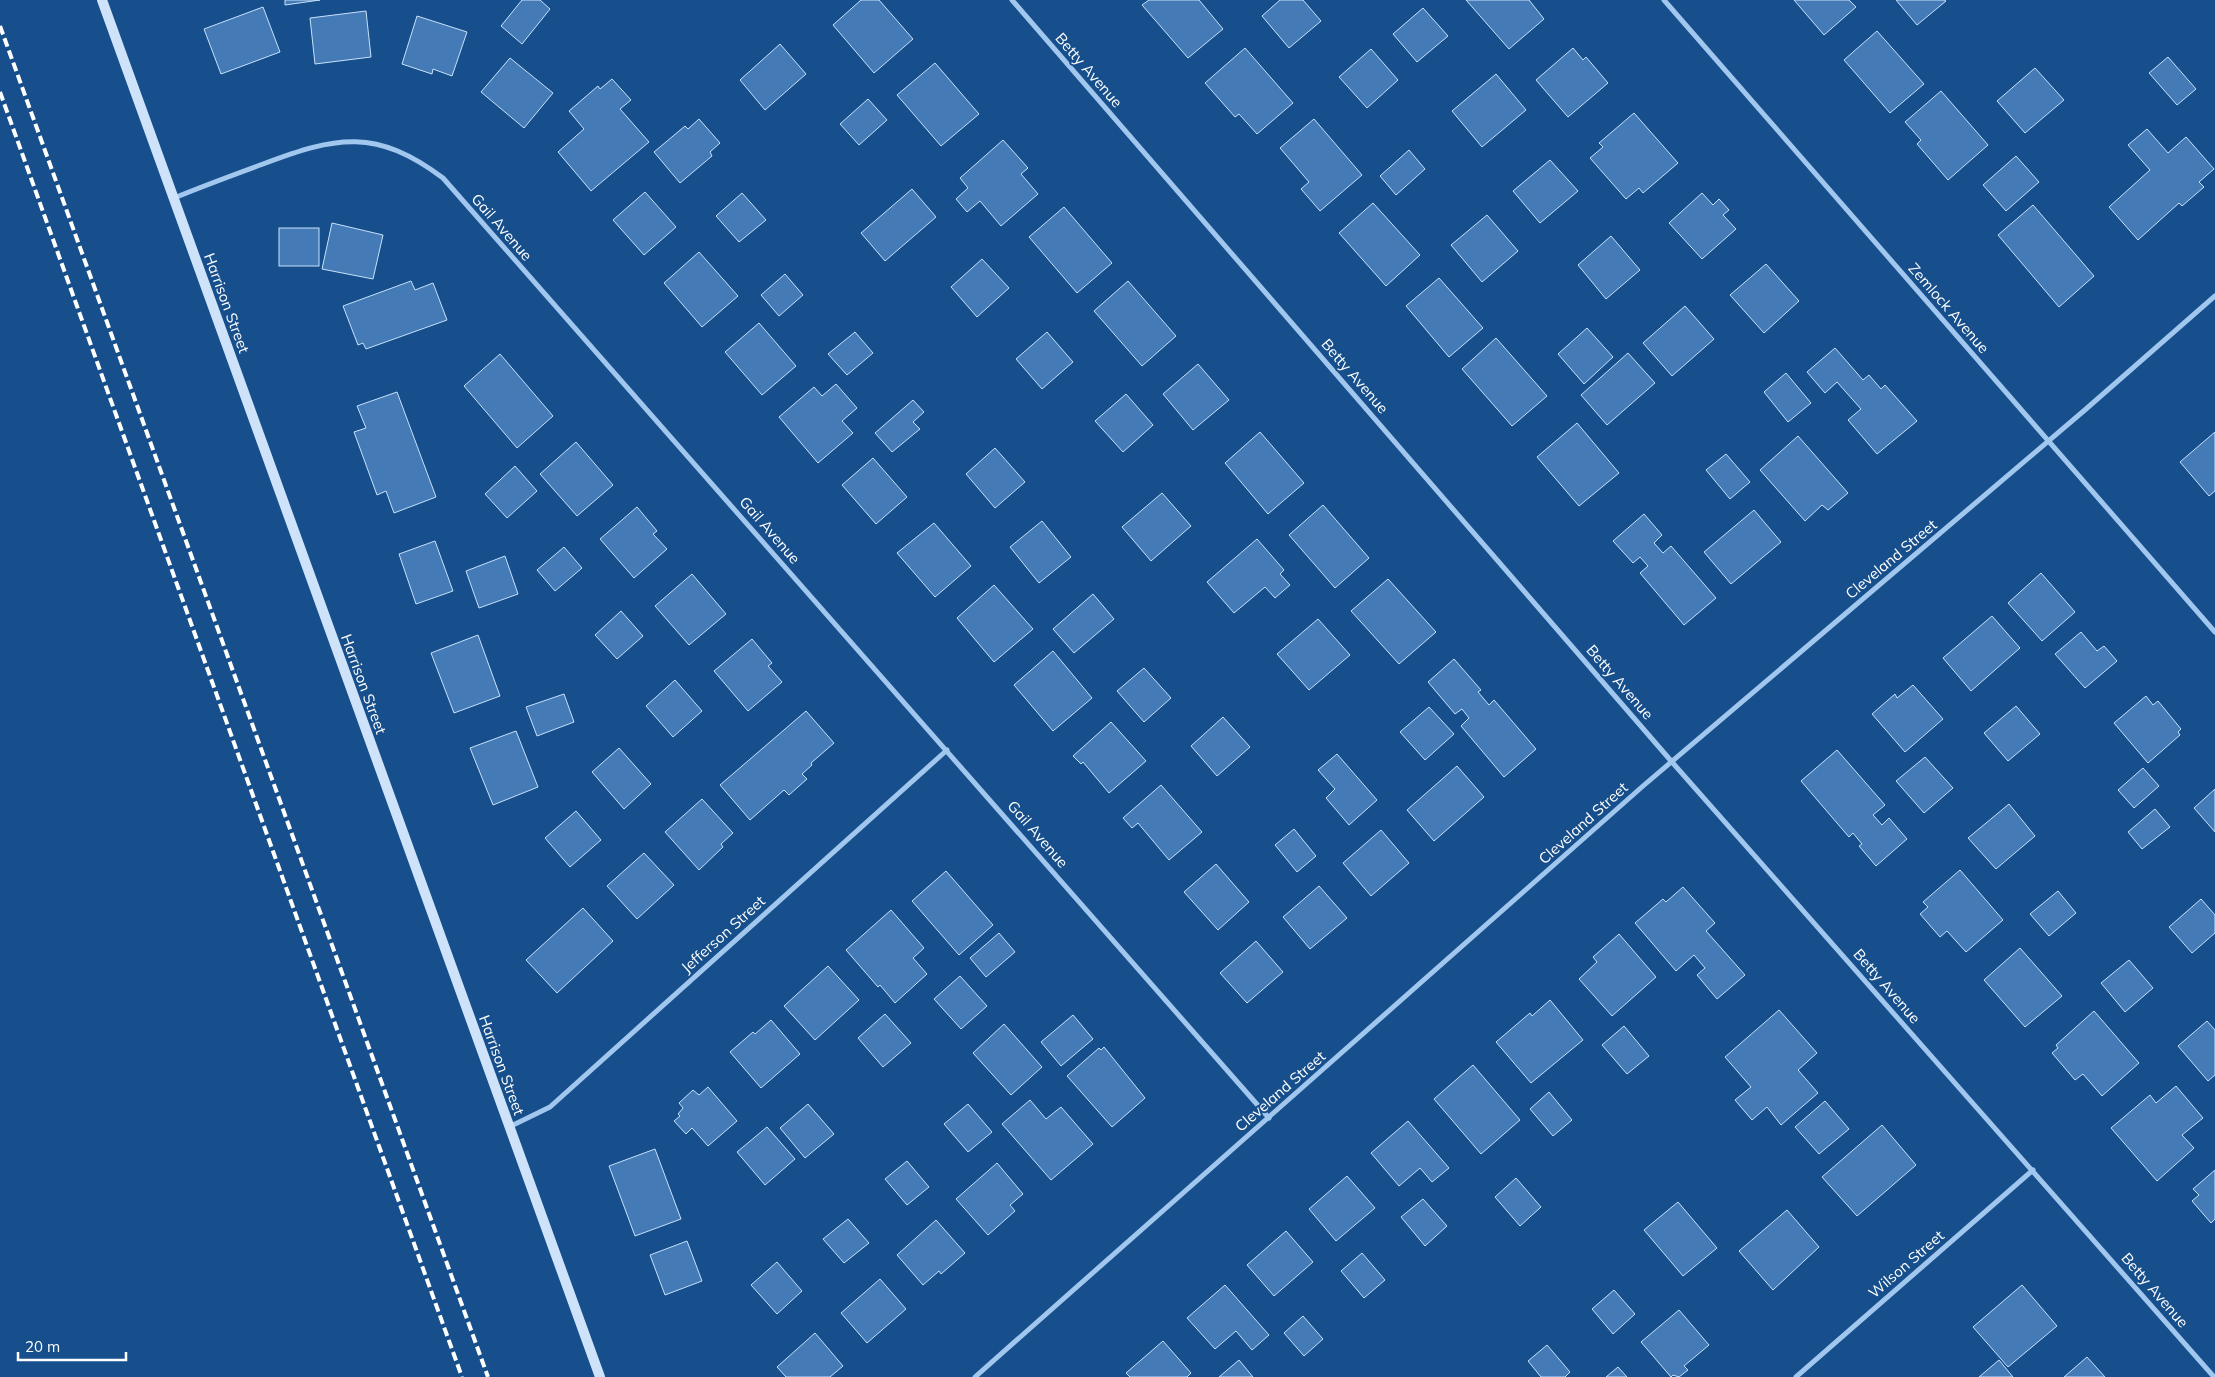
<svg xmlns="http://www.w3.org/2000/svg" width="2215" height="1377" font-family="Mulish,sans-serif">
	<style>
		.building { fill: #447bb7; stroke: #c7e1fb }
		.lines { fill: none; stroke-linecap: round; stroke-linejoin: round }
		.minor { stroke: #a1c7ef; stroke-width: 5 }
		.secondary { stroke: #cee3fa; stroke-width: 10 }
		.rail { stroke: #fff; stroke-width: 4; stroke-dasharray: 9 4; stroke-linecap: butt }
		.labels { text-anchor: middle; dominant-baseline: central; stroke-width: 4; stroke-linejoin: round; paint-order: stroke }
		.street-label { font-size: 15px; fill: #fff; stroke: #174f8c }
	</style>
	<rect width="100%" height="100%" fill="#174f8c"/>
	<g class="building">
		<path d="M285,0H320L285,5Z"/>
		<path d="M522,0H540L550,9L522,44L501,26Z"/>
		<path d="M861,0H879L913,39L874,73L833,25Z"/>
		<path d="M1149,0H1199L1223,29L1188,58L1142,5Z"/>
		<path d="M1280,0H1303L1321,21L1289,48L1262,16Z"/>
		<path d="M1466,0H1529L1544,19L1509,49Z"/>
		<path d="M1794,0H1849L1856,7L1824,35Z"/>
		<path d="M1896,0H1944L1946,1L1917,25Z"/>
		<path d="M263,7L280,52L221,74L204,29Z"/>
		<path d="M1423,8L1448,36L1417,62L1393,34Z"/>
		<path d="M366,11L371,57L315,64L310,18Z"/>
		<path d="M417,16L467,32L452,76L433,69L432,74L402,64Z"/>
		<path d="M1877,31L1924,84L1890,113L1844,60Z"/>
		<path d="M780,44L806,74L765,110L740,80Z"/>
		<path d="M1245,48L1293,103L1257,134L1239,114L1235,117L1205,83Z"/>
		<path d="M1573,48L1583,60L1586,57L1608,83L1568,117L1536,80Z"/>
		<path d="M1371,49L1398,80L1367,108L1339,77Z"/>
		<path d="M2168,57L2196,89L2177,105L2149,73Z"/>
		<path d="M510,58L553,93L524,128L481,92Z"/>
		<path d="M935,63L979,114L941,146L897,95Z"/>
		<path d="M2035,68L2064,100L2025,133L1997,101Z"/>
		<path d="M1496,74L1526,110L1482,147L1452,111Z"/>
		<path d="M612,79L631,100L620,109L649,142L591,191L558,152L584,129L569,111L598,86L600,89Z"/>
		<path d="M1941,91L1988,145L1948,180L1917,144L1921,140L1905,122Z"/>
		<path d="M868,99L887,120L859,145L840,124Z"/>
		<path d="M1634,113L1678,163L1643,193L1639,188L1626,199L1590,158L1603,147L1599,143Z"/>
		<path d="M699,119L720,143L710,152L712,156L680,183L654,152L685,126L688,129Z"/>
		<path d="M1314,119L1362,175L1320,211L1301,189L1309,182L1280,148Z"/>
		<path d="M2147,129L2168,153L2186,137L2214,169L2199,182L2204,187L2182,206L2179,203L2138,240L2109,207L2150,170L2128,145Z"/>
		<path d="M1003,140L1028,168L1021,174L1038,194L1001,226L980,201L967,212L956,199L968,188L960,178Z"/>
		<path d="M1409,150L1425,169L1396,195L1380,176Z"/>
		<path d="M2016,156L2039,182L2006,211L1983,185Z"/>
		<path d="M1550,160L1578,191L1540,223L1513,191Z"/>
		<path d="M912,189L936,217L885,261L861,233Z"/>
		<path d="M645,192L676,227L644,255L613,220Z"/>
		<path d="M742,193L766,220L739,242L716,216Z"/>
		<path d="M1702,193L1713,205L1719,199L1729,210L1723,215L1736,229L1702,259L1669,223Z"/>
		<path d="M1373,203L1420,255L1386,286L1339,233Z"/>
		<path d="M2033,205L2094,276L2059,307L1998,235Z"/>
		<path d="M1064,207L1112,263L1077,293L1029,237Z"/>
		<path d="M1487,215L1518,251L1482,282L1451,245Z"/>
		<path d="M332,223L383,235L373,279L322,269Z"/>
		<rect x="279" y="228" width="40" height="38"/>
		<path d="M1611,236L1640,270L1606,299L1578,265Z"/>
		<path d="M699,252L738,296L702,327L664,283Z"/>
		<path d="M982,259L1009,288L977,317L951,287Z"/>
		<path d="M1766,264L1799,301L1764,333L1730,295Z"/>
		<path d="M785,274L803,295L779,316L761,295Z"/>
		<path d="M1439,278L1483,328L1449,357L1406,306Z"/>
		<path d="M411,281L415,290L433,283L447,320L366,349L363,343L358,345L343,306Z"/>
		<path d="M1128,281L1176,336L1142,366L1094,311Z"/>
		<path d="M1685,306L1714,339L1672,376L1643,343Z"/>
		<path d="M759,323L796,366L762,395L725,352Z"/>
		<path d="M1587,328L1613,357L1584,384L1558,354Z"/>
		<path d="M855,332L873,353L847,375L828,354Z"/>
		<path d="M1047,332L1073,362L1042,389L1016,359Z"/>
		<path d="M1496,338L1547,396L1512,426L1462,369Z"/>
		<path d="M1835,348L1863,380L1869,375L1881,389L1885,385L1917,421L1877,454L1848,420L1861,409L1837,382L1825,393L1807,372Z"/>
		<path d="M1628,353L1655,383L1607,425L1581,395Z"/>
		<path d="M500,354L553,416L517,448L464,386Z"/>
		<path d="M1198,364L1229,400L1193,430L1163,394Z"/>
		<path d="M1786,373L1811,403L1788,422L1764,392Z"/>
		<path d="M836,384L857,408L842,421L853,433L818,463L779,417L814,387L822,396Z"/>
		<path d="M397,392L436,497L394,513L386,491L377,495L354,432L366,428L357,406Z"/>
		<path d="M1126,394L1153,425L1123,452L1095,421Z"/>
		<path d="M913,400L924,412L913,422L920,429L892,452L875,433Z"/>
		<path d="M1577,423L1619,473L1579,506L1537,457Z"/>
		<path d="M1260,432L1304,483L1268,514L1225,463Z"/>
		<path d="M2215,432V491L2209,496L2180,462Z"/>
		<path d="M1798,436L1848,493L1828,510L1822,505L1805,521L1760,470Z"/>
		<path d="M576,442L613,485L577,516L540,474Z"/>
		<path d="M995,448L1025,482L995,508L966,474Z"/>
		<path d="M1726,454L1750,482L1730,499L1706,470Z"/>
		<path d="M873,458L907,497L876,524L842,485Z"/>
		<path d="M515,466L537,491L507,518L485,494Z"/>
		<path d="M1162,493L1191,526L1151,561L1122,527Z"/>
		<path d="M1323,505L1369,558L1335,588L1289,535Z"/>
		<path d="M637,507L657,531L653,534L667,549L634,578L600,539Z"/>
		<path d="M1754,510L1781,542L1731,584L1704,552Z"/>
		<path d="M1644,514L1662,535L1654,543L1663,553L1671,546L1716,598L1684,625L1640,573L1648,566L1640,557L1633,563L1613,541Z"/>
		<path d="M1042,521L1071,557L1039,583L1010,547Z"/>
		<path d="M934,523L971,566L935,597L897,553Z"/>
		<path d="M1257,539L1284,570L1280,574L1290,585L1275,598L1265,587L1234,613L1207,582Z"/>
		<path d="M435,541L453,591L416,604L399,554Z"/>
		<path d="M564,547L582,568L555,591L537,570Z"/>
		<path d="M505,556L518,594L479,608L466,571Z"/>
		<path d="M2041,573L2075,612L2042,641L2008,603Z"/>
		<path d="M692,574L726,614L689,645L655,606Z"/>
		<path d="M1388,579L1436,632L1399,664L1351,611Z"/>
		<path d="M994,585L1033,629L994,662L957,618Z"/>
		<path d="M1093,594L1114,619L1074,653L1053,629Z"/>
		<path d="M621,611L643,636L617,659L595,635Z"/>
		<path d="M1992,616L2020,648L1971,691L1943,658Z"/>
		<path d="M1318,619L1350,655L1309,690L1277,654Z"/>
		<path d="M2081,632L2097,651L2104,646L2117,661L2085,688L2055,654Z"/>
		<path d="M478,635L500,696L454,713L431,653Z"/>
		<path d="M752,639L772,663L768,666L782,682L748,711L714,671Z"/>
		<path d="M1053,651L1092,698L1053,731L1014,685Z"/>
		<path d="M1454,659L1481,690L1478,692L1489,705L1494,700L1536,749L1504,777L1461,726L1469,718L1462,709L1455,714L1428,682Z"/>
		<path d="M1144,668L1171,698L1144,722L1117,691Z"/>
		<path d="M675,680L702,711L673,737L646,706Z"/>
		<path d="M1913,685L1943,719L1905,752L1872,714L1895,694L1897,698Z"/>
		<path d="M564,694L574,722L537,736L526,707Z"/>
		<path d="M2146,696L2153,705L2158,701L2181,729L2178,732L2180,735L2148,763L2114,723Z"/>
		<path d="M2016,706L2040,734L2008,761L1984,733Z"/>
		<path d="M1429,707L1454,734L1425,760L1400,732Z"/>
		<path d="M806,711L834,743L811,763L812,765L802,774L807,779L789,795L784,790L750,820L720,785Z"/>
		<path d="M1223,717L1250,747L1217,776L1191,746Z"/>
		<path d="M1111,722L1146,761L1109,793L1083,762L1081,764L1073,756Z"/>
		<path d="M516,731L538,787L493,805L470,748Z"/>
		<path d="M619,748L651,784L624,809L592,772Z"/>
		<path d="M1837,750L1885,805L1873,815L1882,825L1889,818L1907,839L1876,866L1859,846L1862,844L1853,833L1849,837L1801,781Z"/>
		<path d="M1337,754L1377,800L1349,825L1326,798L1335,789L1318,770Z"/>
		<path d="M1925,757L1953,788L1924,813L1896,781Z"/>
		<path d="M1457,766L1484,797L1434,841L1407,810Z"/>
		<path d="M2143,768L2159,786L2134,808L2118,790Z"/>
		<path d="M1161,785L1202,832L1169,860L1138,823L1132,828L1123,818Z"/>
		<path d="M2215,789V832L2194,808Z"/>
		<path d="M702,799L733,833L721,844L723,847L699,870L665,832Z"/>
		<path d="M2009,804L2035,836L1996,869L1968,838Z"/>
		<path d="M2155,809L2170,827L2142,849L2128,832Z"/>
		<path d="M576,811L601,840L570,867L545,838Z"/>
		<path d="M1294,829L1316,856L1297,872L1275,845Z"/>
		<path d="M1381,830L1409,863L1371,896L1343,863Z"/>
		<path d="M644,853L674,885L637,919L607,886Z"/>
		<path d="M1216,864L1249,902L1218,930L1184,892Z"/>
		<path d="M1960,870L2003,920L1966,952L1947,931L1940,937L1920,914L1928,907L1923,902Z"/>
		<path d="M946,871L993,925L959,955L912,901Z"/>
		<path d="M1319,886L1347,918L1310,949L1283,917Z"/>
		<path d="M1683,887L1715,923L1706,931L1745,975L1717,999L1697,975L1705,968L1694,955L1676,971L1635,923L1663,899L1666,902Z"/>
		<path d="M2058,891L2076,913L2049,936L2030,914Z"/>
		<path d="M2201,899L2215,915V933L2192,953L2169,927Z"/>
		<path d="M583,908L613,941L557,993L526,960Z"/>
		<path d="M891,910L924,948L913,958L927,974L895,1003L880,985L878,987L846,950Z"/>
		<path d="M999,933L1015,952L986,977L970,958Z"/>
		<path d="M1619,934L1656,977L1612,1016L1579,979L1597,962L1593,957Z"/>
		<path d="M1256,941L1283,972L1247,1003L1220,973Z"/>
		<path d="M2020,948L2062,996L2025,1027L1984,980Z"/>
		<path d="M2129,960L2153,988L2125,1012L2101,983Z"/>
		<path d="M828,966L859,1000L815,1040L784,1006Z"/>
		<path d="M960,976L987,1006L961,1029L934,999Z"/>
		<path d="M1550,1000L1583,1040L1531,1083L1496,1042L1530,1013L1532,1016Z"/>
		<path d="M1779,1010L1817,1053L1798,1070L1818,1093L1781,1125L1767,1107L1752,1120L1735,1100L1751,1087L1725,1057Z"/>
		<path d="M2094,1011L2139,1063L2102,1096L2083,1074L2075,1080L2052,1053L2058,1048L2056,1045Z"/>
		<path d="M885,1014L911,1043L883,1067L858,1038Z"/>
		<path d="M1073,1015L1093,1039L1061,1066L1041,1042Z"/>
		<path d="M771,1020L800,1054L761,1088L730,1052L753,1032L755,1034Z"/>
		<path d="M2207,1021L2215,1030V1075L2208,1081L2178,1046Z"/>
		<path d="M1004,1024L1042,1067L1011,1095L973,1053Z"/>
		<path d="M1624,1026L1649,1056L1627,1074L1602,1045Z"/>
		<path d="M1104,1047L1145,1098L1112,1127L1067,1076L1099,1048L1101,1050Z"/>
		<path d="M1473,1065L1520,1120L1481,1154L1434,1099Z"/>
		<path d="M2176,1086L2203,1118L2182,1135L2194,1148L2157,1181L2111,1128L2150,1095L2156,1103Z"/>
		<path d="M708,1087L737,1121L708,1146L692,1128L686,1134L674,1121L680,1116L678,1114L683,1108L679,1103L693,1090L699,1095Z"/>
		<path d="M1549,1092L1572,1120L1553,1136L1530,1109Z"/>
		<path d="M1030,1100L1046,1119L1061,1107L1093,1144L1051,1180L1002,1124Z"/>
		<path d="M1825,1101L1849,1129L1819,1154L1795,1127Z"/>
		<path d="M808,1104L834,1134L805,1158L780,1128Z"/>
		<path d="M968,1104L992,1132L968,1152L944,1124Z"/>
		<path d="M1408,1121L1449,1168L1432,1182L1420,1168L1399,1186L1371,1153Z"/>
		<path d="M1882,1125L1916,1165L1857,1216L1822,1177Z"/>
		<path d="M767,1127L795,1159L765,1185L737,1152Z"/>
		<path d="M655,1149L681,1219L635,1236L609,1166Z"/>
		<path d="M907,1161L929,1187L907,1205L885,1179Z"/>
		<path d="M997,1163L1023,1194L1010,1205L1015,1211L988,1235L956,1199Z"/>
		<path d="M2215,1170V1219L2211,1223L2192,1201L2199,1195L2193,1189Z"/>
		<path d="M1347,1176L1375,1208L1336,1241L1309,1209Z"/>
		<path d="M1516,1178L1541,1207L1520,1226L1495,1197Z"/>
		<path d="M1423,1199L1447,1226L1425,1246L1401,1217Z"/>
		<path d="M1678,1202L1717,1248L1683,1276L1644,1230Z"/>
		<path d="M1787,1210L1819,1247L1773,1290L1739,1251Z"/>
		<path d="M848,1219L869,1243L844,1263L823,1239Z"/>
		<path d="M936,1220L965,1253L941,1274L939,1271L923,1285L897,1255Z"/>
		<path d="M1286,1231L1313,1262L1274,1296L1247,1265Z"/>
		<path d="M687,1241L702,1281L665,1295L650,1255Z"/>
		<path d="M1362,1253L1385,1280L1364,1298L1341,1271Z"/>
		<path d="M777,1262L802,1291L777,1314L751,1285Z"/>
		<path d="M880,1279L906,1309L867,1343L841,1313Z"/>
		<path d="M1225,1285L1269,1335L1252,1350L1236,1331L1215,1349L1187,1318Z"/>
		<path d="M2022,1285L2057,1326L2008,1367L1973,1327Z"/>
		<path d="M1614,1290L1635,1314L1613,1334L1592,1309Z"/>
		<path d="M1679,1310L1709,1345L1684,1366L1688,1370L1679,1377L1673,1375L1671,1377L1641,1342Z"/>
		<path d="M1303,1316L1323,1339L1304,1356L1284,1333Z"/>
		<path d="M815,1333L843,1366L830,1377H786L777,1367Z"/>
		<path d="M1163,1341L1191,1373L1187,1377H1130L1126,1373Z"/>
		<path d="M1547,1345L1570,1372L1565,1377H1541L1528,1361Z"/>
		<path d="M2087,1357L2105,1377H2064Z"/>
		<path d="M1239,1360L1253,1377H1219Z"/>
		<path d="M1999,1360L2013,1377H1979Z"/>
		<path d="M1618,1367L1627,1377H1606Z"/>
	</g>
	<g class="lines">
		<g class="minor">
			<path d="M1012,0L1672,762L2214,1377"/>
			<path d="M1664,0L2215,632"/>
			<path d="M174,198C203,186 233,175 263,164C337,136 376,128 443,178L1269,1118"/>
			<path d="M509,1127L550,1107L947,750"/>
			<path d="M975,1377L1643,786L2086,409L2215,296"/>
			<path d="M1796,1377L2033,1170"/>
		</g>
		<path class="secondary" d="M102,0L600,1377"/>
		<g class="rail">
			<path d="M0,26L488,1377"/>
			<path d="M0,92L462,1377"/>
		</g>
	</g>
	<g class="labels">
		<g class="street-label">
			<text transform="translate(1089 70) rotate(49)">Betty Avenue</text>
			<text transform="translate(502 227) rotate(49)">Gail Avenue</text>
			<text transform="translate(227 303) rotate(70)">Harrison Street</text>
			<text transform="translate(1949 308) rotate(49)">Zemlock Avenue</text>
			<text transform="translate(1355 376) rotate(49)">Betty Avenue</text>
			<text transform="translate(770 530) rotate(49)">Gail Avenue</text>
			<text transform="translate(1891 559) rotate(-40)">Cleveland Street</text>
			<text transform="translate(1620 682) rotate(49)">Betty Avenue</text>
			<text transform="translate(364 684) rotate(70)">Harrison Street</text>
			<text transform="translate(1583 823) rotate(-42)">Cleveland Street</text>
			<text transform="translate(1038 834) rotate(49)">Gail Avenue</text>
			<text transform="translate(723 934) rotate(-42)">Jefferson Street</text>
			<text transform="translate(1887 986) rotate(49)">Betty Avenue</text>
			<text transform="translate(502 1065) rotate(70)">Harrison Street</text>
			<text transform="translate(1280 1091) rotate(-41)">Cleveland Street</text>
			<text transform="translate(1906 1264) rotate(-41)">Wilson Street</text>
			<text transform="translate(2155 1290) rotate(49)">Betty Avenue</text>
		</g>
	</g>
	<path d="M18 1352v8h108v-8" fill="none" stroke="#ffffff" stroke-width="2.5"/>
	<text x="25" y="1352" font-size="15" fill="#ffffff" stroke="#174f8c" stroke-width="4" paint-order="stroke">20 m</text>
</svg>
